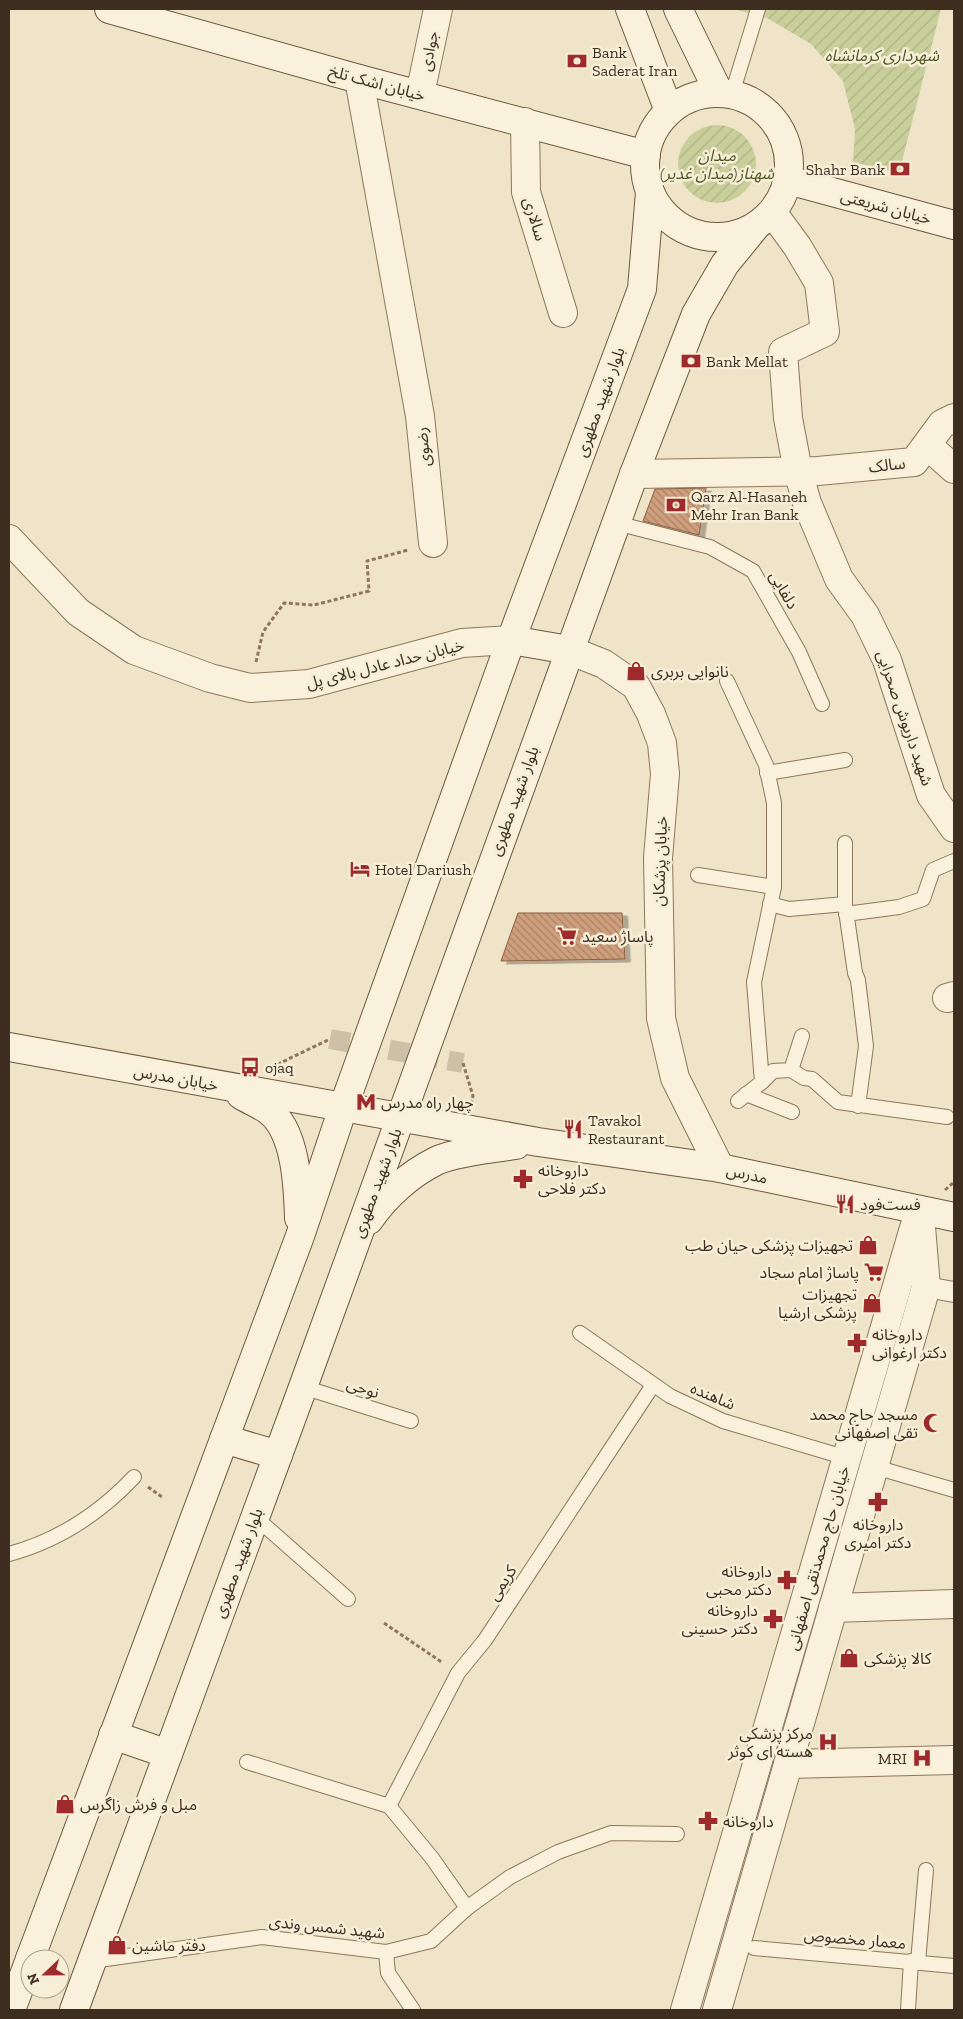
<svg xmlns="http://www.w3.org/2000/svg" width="963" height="2019" font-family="'Zilla Slab','Noto Sans Arabic',serif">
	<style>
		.garden { fill: url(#garden-furrows) }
		.building { fill: url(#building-back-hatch); stroke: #8d5f41; filter: url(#shadow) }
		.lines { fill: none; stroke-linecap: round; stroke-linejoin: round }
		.pedestrian-tunnel { stroke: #ccc0a6; stroke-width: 20; stroke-dasharray: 20 10; stroke-linecap: butt }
		.service-casing { stroke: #8d765c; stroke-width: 16 }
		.pedestrian-casing { stroke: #8d765c; stroke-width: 22 }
		.minor-casing { stroke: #8d765c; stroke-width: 30 }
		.tertiary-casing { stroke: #8d765c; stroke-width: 30 }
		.secondary-casing { stroke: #6f573f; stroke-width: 30 }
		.path { stroke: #8d765c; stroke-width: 3; stroke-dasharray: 4 2.5; stroke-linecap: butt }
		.service { stroke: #faf1dc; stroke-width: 14 }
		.pedestrian { stroke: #faf1dc; stroke-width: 20 }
		.minor { stroke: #faf1dc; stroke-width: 28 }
		.tertiary { stroke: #faf1dc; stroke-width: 28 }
		.secondary { stroke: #faf1dc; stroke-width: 28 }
		.labels { text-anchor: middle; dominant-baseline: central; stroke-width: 5; stroke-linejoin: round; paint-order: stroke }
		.street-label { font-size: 16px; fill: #3d2e20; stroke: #f7eed8 }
		.poi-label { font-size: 16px; fill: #3d2e20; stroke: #f7eed8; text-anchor: start }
		.park-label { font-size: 16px; font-style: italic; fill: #4d5a26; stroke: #f7eed8 }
	</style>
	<defs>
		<pattern id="garden-furrows" width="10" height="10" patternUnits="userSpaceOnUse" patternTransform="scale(1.25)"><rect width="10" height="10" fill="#c9cf9b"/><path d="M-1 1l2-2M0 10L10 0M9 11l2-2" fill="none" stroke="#aeb285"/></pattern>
		<pattern id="building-back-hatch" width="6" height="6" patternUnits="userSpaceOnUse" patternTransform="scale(1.25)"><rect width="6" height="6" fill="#cf9f7d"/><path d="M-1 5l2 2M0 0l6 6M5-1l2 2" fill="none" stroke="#a98266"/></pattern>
		<filter id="shadow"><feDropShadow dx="5.5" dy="3" stdDeviation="0" flood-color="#0004"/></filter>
	</defs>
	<rect width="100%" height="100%" fill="#f0e4c8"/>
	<g class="garden">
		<path d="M734,9H941L899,173L853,162L855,129L843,81L811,44L767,18Z"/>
		<circle cx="717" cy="164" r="39"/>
	</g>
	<g class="building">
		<path d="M706,488L699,535L643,521L655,489Z"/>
		<path d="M518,913H622L625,959L501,961Z"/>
	</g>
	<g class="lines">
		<path class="pedestrian-tunnel" d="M330,1039L463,1063"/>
		<defs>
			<g id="service">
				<path d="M732,94L758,9"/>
				<path d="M616,523L710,547L753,571L799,652L822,704"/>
				<path d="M727,681L766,765L774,803V887L754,982L762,1082L738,1101"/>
				<path d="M767,773L845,760"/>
				<path d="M845,843V904L855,973L858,980L866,1046L858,1106"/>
				<path d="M698,875L774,887"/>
				<path d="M770,904L789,909L845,904"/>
				<path d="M846,914L899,907L923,899L933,870L954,861"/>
				<path d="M791,1070L804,1078L812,1079L838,1102L947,1117"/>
				<path d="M762,1082L773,1071L791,1070L802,1036"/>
				<path d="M746,1094L792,1112"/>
				<path d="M580,1333L670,1396L723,1421L847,1458"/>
				<path d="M303,1387L411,1421"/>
				<path d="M875,1467L954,1490"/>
				<path d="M255,1517L348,1599"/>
				<path d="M9,1554C57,1541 100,1513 134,1477"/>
				<path d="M247,1762L389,1806L432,1858L467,1908"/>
				<path d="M389,1806L458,1673L485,1640L653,1385"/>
				<path d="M754,1948L954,1966"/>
				<path d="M386,1952L388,1973L413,2010"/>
				<path d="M92,1961L262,1937L386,1952L431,1941L467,1908L510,1877L558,1852L611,1833L677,1834"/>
				<path d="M918,1962L926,1870"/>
				<path d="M908,2010L911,1961"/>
			</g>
			<path id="pedestrian" d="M926,1287L954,1292"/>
			<g id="minor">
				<path d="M359,79L420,416L433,543"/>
				<path d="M420,94L438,9"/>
				<path d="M525,122L526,192L563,313"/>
				<path d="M772,212L797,246L819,283L825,332L783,352L788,418L798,471L807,503L839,579L865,615L887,660L931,795L954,828"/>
				<path d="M927,445L954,469"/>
				<path d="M634,474L818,471L914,462L942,424L954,418"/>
				<path d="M947,998L954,996"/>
				<path d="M833,1608L954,1604"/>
				<path d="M788,1764L954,1760"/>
			</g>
			<g id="tertiary">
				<path d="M9,539L78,612L134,650L210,678L250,688L309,684L462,643L511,640"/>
				<path d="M569,650L604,664L636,686L651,714L662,743L665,774L658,858L661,1018L675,1078L720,1168"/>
				<path d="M685,2010L919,1211"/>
				<path d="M717,2010L926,1287L921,1227"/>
			</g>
			<g id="secondary">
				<path d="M109,9L359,79L646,155"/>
				<path d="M630,9L669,111"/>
				<path d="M678,9L719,93"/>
				<circle cx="717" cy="165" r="72"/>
				<path d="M788,180L954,225"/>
				<path d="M511,640L569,650"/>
				<path d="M9,1047L538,1142L720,1168L954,1217"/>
				<path d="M241,1095C249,1100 259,1104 268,1110C296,1130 298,1186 299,1218"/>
				<path d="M369,1220C385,1196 410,1174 436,1161C455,1152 494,1148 516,1145"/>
				<path d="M224,1439L278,1455"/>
				<path d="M113,1735L168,1754"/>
				<path d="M30,1959L300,1236L343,1108L511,640L642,289L650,192"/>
				<path d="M11,2010L30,1959"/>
				<path d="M74,2010L303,1387L634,474L696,314L725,264L756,226"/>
			</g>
		</defs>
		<use href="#service" class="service-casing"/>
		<use href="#pedestrian" class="pedestrian-casing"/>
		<use href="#minor" class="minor-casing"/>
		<use href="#tertiary" class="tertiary-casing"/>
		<use href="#secondary" class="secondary-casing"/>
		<g class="path">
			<path d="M256,662L263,632L284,603L314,605L369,591L367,561L408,550"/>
			<path d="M463,1063L473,1096L471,1106"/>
			<path d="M276,1070V1065L330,1039"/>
			<path d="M945,1190L954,1182"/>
			<path d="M148,1487L162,1497"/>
			<path d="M384,1623L443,1663"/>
		</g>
		<use href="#service" class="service"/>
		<use href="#pedestrian" class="pedestrian"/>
		<use href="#minor" class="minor"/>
		<use href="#tertiary" class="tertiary"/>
		<use href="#secondary" class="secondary"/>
	</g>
	<defs>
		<symbol id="bank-bare" viewBox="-9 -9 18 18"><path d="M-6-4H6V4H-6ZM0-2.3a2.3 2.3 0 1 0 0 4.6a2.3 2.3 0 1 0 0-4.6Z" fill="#9e2a2b" stroke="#f7eed8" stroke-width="2.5" paint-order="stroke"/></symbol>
		<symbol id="shop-bare" viewBox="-9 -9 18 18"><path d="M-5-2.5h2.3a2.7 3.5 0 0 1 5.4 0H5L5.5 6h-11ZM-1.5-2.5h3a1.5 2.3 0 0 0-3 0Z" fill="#9e2a2b" stroke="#f7eed8" stroke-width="2.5" paint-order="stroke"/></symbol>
		<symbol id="hotel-bare" viewBox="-9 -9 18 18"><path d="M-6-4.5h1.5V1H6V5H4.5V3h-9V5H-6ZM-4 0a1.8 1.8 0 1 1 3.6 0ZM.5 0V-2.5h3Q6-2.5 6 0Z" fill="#9e2a2b" stroke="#f7eed8" stroke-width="2.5" paint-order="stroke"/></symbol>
		<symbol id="supermarket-bare" viewBox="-9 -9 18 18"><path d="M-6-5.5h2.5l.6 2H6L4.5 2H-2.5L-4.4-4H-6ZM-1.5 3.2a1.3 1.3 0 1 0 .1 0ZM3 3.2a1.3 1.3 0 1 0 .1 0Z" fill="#9e2a2b" stroke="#f7eed8" stroke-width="2.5" paint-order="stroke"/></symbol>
		<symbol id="bus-bare" viewBox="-9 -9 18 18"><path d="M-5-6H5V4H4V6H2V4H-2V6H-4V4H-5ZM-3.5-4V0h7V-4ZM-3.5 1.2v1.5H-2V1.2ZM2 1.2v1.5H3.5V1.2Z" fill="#9e2a2b" stroke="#f7eed8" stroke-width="2.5" paint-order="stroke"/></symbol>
		<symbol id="metro-bare" viewBox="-9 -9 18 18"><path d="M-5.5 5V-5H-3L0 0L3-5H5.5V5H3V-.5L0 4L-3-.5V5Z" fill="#9e2a2b" stroke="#f7eed8" stroke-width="2.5" paint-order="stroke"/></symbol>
		<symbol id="restaurant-bare" viewBox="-9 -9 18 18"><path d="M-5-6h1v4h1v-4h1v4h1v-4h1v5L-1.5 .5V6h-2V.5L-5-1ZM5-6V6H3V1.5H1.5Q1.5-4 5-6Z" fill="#9e2a2b" stroke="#f7eed8" stroke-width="2.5" paint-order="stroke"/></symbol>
		<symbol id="pharmacy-bare" viewBox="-9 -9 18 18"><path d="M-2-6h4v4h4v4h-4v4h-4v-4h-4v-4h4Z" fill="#9e2a2b" stroke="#f7eed8" stroke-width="2.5" paint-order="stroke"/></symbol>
		<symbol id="mosque-bare" viewBox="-9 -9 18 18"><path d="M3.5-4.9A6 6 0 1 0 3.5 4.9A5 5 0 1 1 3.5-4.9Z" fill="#9e2a2b" stroke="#f7eed8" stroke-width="2.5" paint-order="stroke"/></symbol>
		<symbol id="hospital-bare" viewBox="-9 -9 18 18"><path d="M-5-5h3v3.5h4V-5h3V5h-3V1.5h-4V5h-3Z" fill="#9e2a2b" stroke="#f7eed8" stroke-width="2.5" paint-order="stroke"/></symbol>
	</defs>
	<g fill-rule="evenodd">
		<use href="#bank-bare" x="563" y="47" width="28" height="28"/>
		<use href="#bank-bare" x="886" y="155" width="28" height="28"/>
		<use href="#bank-bare" x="677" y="347" width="28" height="28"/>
		<use href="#bank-bare" x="662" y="491" width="28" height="28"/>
		<use href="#shop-bare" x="622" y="657" width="28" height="28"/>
		<use href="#hotel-bare" x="346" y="855" width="28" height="28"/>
		<use href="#supermarket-bare" x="553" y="922" width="28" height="28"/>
		<use href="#bus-bare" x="236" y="1053" width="28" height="28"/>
		<use href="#metro-bare" x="352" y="1088" width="28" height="28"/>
		<use href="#restaurant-bare" x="559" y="1115" width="28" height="28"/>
		<use href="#pharmacy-bare" x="509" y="1165" width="28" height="28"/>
		<use href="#restaurant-bare" x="831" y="1190" width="28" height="28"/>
		<use href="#shop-bare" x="854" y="1231" width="28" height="28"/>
		<use href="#supermarket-bare" x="860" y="1258" width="28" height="28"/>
		<use href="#shop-bare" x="858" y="1289" width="28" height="28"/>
		<use href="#pharmacy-bare" x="843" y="1329" width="28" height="28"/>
		<use href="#mosque-bare" x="919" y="1409" width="28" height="28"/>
		<use href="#pharmacy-bare" x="864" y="1488" width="28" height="28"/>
		<use href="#pharmacy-bare" x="773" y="1566" width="28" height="28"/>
		<use href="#pharmacy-bare" x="759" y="1605" width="28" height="28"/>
		<use href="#shop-bare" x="835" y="1644" width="28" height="28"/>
		<use href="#hospital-bare" x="814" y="1728" width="28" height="28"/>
		<use href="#hospital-bare" x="908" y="1744" width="28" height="28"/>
		<use href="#shop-bare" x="51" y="1790" width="28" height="28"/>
		<use href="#pharmacy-bare" x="694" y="1807" width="28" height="28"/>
		<use href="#shop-bare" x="103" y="1931" width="28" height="28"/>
	</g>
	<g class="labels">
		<g class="street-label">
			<text transform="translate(429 51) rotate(-79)">جوادی</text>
			<text transform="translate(377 83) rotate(15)">خیابان اشک تلخ</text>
			<text transform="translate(886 207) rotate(15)">خیابان شریعتی</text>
			<text transform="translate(535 219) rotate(73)">سالاری</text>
			<text transform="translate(600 402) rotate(-70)">بلوار شهید مطهری</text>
			<text transform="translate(423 447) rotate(-96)">رضوی</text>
			<text transform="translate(887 465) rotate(-6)">سالک</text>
			<text transform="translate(784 590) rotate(60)">دلفایی</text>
			<text transform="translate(385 664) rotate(-14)">خیابان حداد عادل بالای پل</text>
			<text transform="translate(905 718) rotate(71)">شهید داریوش صحرایی</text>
			<text transform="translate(514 801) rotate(-70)">بلوار شهید مطهری</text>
			<text transform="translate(660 861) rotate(-88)">خیابان پزشکان</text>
			<text transform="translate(176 1078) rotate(10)">خیابان مدرس</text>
			<text transform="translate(747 1174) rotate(12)">مدرس</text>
			<text transform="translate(377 1183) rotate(-70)">بلوار شهید مطهری</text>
			<text transform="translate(363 1388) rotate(18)">نوحی</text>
			<text transform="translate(713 1396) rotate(23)">شاهنده</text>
			<text transform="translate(818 1558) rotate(-74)">خیابان حاج محمدتقی اصفهانی</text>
			<text transform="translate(238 1563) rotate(-70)">بلوار شهید مطهری</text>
			<text transform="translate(502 1583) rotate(-57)">کریمی</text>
			<text transform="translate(327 1927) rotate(6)">شهید شمس وندی</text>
			<text transform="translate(855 1939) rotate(5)">معمار مخصوص</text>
		</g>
		<g class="poi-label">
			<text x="592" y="52">Bank<tspan x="592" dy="18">Saderat Iran</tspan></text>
			<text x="885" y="169" text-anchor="end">Shahr Bank</text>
			<text x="706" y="361">Bank Mellat</text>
			<text x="691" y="496">Qarz Al-Hasaneh<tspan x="691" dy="18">Mehr Iran Bank</tspan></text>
			<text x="651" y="671">نانوایی بربری</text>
			<text x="375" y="869">Hotel Dariush</text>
			<text x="582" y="936">پاساژ سعید</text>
			<text x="265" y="1067">ojaq</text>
			<text x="381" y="1102">چهار راه مدرس</text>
			<text x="588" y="1120">Tavakol<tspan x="588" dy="18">Restaurant</tspan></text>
			<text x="538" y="1170">داروخانه<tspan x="538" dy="18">دکتر فلاحی</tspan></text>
			<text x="860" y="1204">فست‌فود</text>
			<text x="853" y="1245" text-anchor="end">تجهیزات پزشکی حیان طب</text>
			<text x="859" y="1272" text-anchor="end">پاساژ امام سجاد</text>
			<text x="857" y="1294" text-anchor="end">تجهیزات<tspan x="857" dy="18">پزشکی ارشیا</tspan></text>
			<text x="872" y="1334">داروخانه<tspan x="872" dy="18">دکتر ارغوانی</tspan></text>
			<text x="918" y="1414" text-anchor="end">مسجد حاج محمد<tspan x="918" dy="18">تقی اصفهانی</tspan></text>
			<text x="878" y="1524" text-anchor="middle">داروخانه<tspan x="878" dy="18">دکتر امیری</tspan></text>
			<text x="772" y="1571" text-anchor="end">داروخانه<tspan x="772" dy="18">دکتر محبی</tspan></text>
			<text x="758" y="1610" text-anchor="end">داروخانه<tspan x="758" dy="18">دکتر حسینی</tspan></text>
			<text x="864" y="1658">کالا پزشکی</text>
			<text x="813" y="1733" text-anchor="end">مرکز پزشکی<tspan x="813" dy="18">هسته ای کوثر</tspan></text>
			<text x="907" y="1758" text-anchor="end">MRI</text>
			<text x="80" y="1804">مبل و فرش زاگرس</text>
			<text x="723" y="1821">داروخانه</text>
			<text x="132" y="1945">دفتر ماشین</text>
		</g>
		<g class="park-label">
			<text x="882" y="55">شهرداری کرمانشاه</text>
			<text x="717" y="155">میدان<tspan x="717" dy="18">شهناز(میدان غدیر)</tspan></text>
		</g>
	</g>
	<rect width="963" height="2019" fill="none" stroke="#3d2e20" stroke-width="20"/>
	<g transform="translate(45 1974) rotate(248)"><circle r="24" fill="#f7eed8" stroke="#ada18e"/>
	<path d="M0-4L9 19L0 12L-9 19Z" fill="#9e2a2b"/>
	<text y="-8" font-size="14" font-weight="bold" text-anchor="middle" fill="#3d2e20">N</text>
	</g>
</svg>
